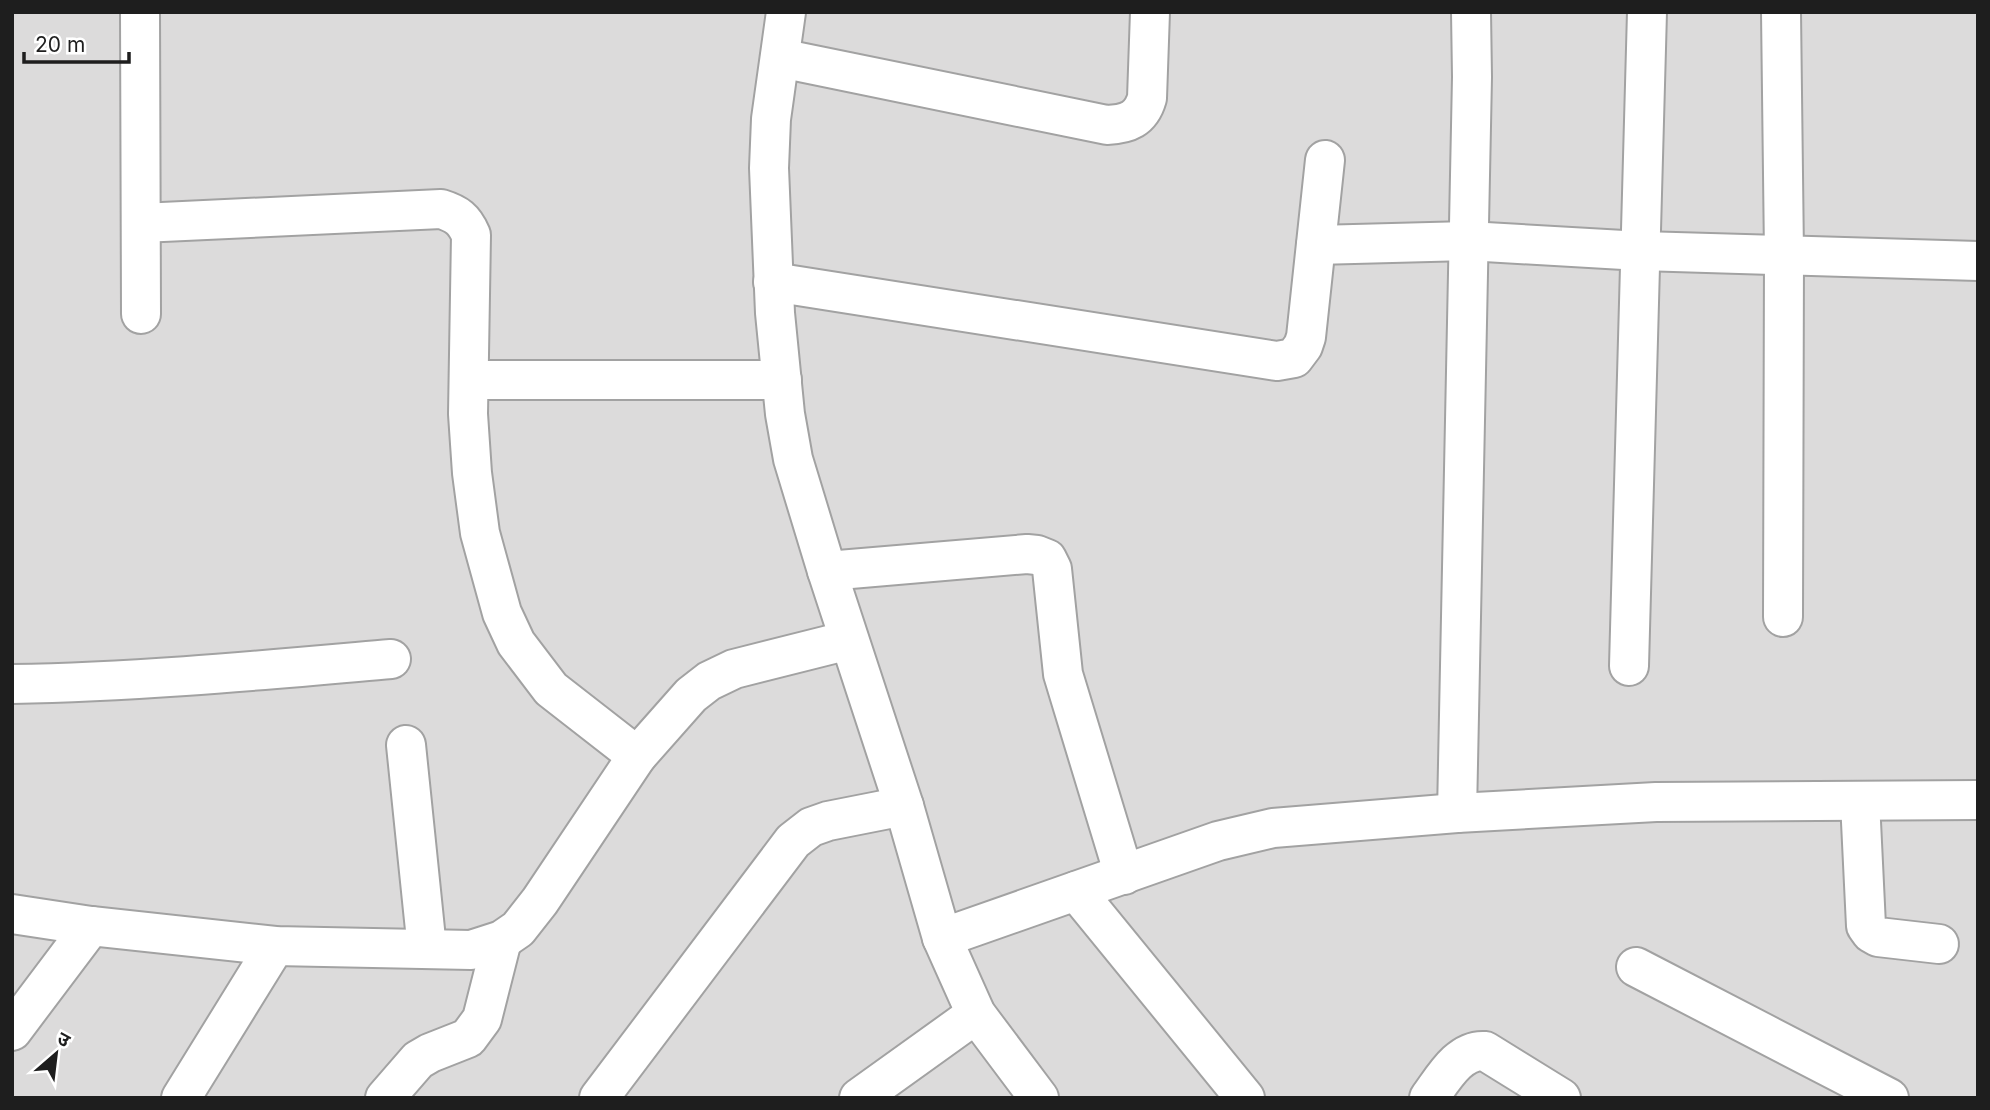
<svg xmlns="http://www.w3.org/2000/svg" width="1990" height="1110" font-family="Inter,'Noto Sans Devanagari',sans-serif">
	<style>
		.residential { fill: #dcdbdb }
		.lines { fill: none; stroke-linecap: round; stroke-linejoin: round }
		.minor-casing { stroke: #a2a2a2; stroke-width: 42 }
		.minor { stroke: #fff; stroke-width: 38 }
	</style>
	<rect width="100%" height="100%" fill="#efeae3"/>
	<rect class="residential" x="12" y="12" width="1966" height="1086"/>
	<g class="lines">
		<defs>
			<g id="minor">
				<path d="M140,12L141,314"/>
				<path d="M786,12L771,119L769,168L775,313L785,414L793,459L827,571L904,806L942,938L976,1014L1039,1098"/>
				<path d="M1781,12L1784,255L1783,617"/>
				<path d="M780,58L1107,125C1128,124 1141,119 1147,98L1150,12"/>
				<path d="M141,223L441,209C457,214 464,219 471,235L468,414L472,473L480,533L502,613L516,643L551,689L637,756"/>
				<path d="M1316,245L1468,241L1641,251L1978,261"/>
				<path d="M773,282L1277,361L1294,358L1303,346L1306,337L1325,160"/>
				<path d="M469,380H782"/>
				<path d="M827,571L1027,554L1037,555L1047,559L1052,569L1063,674L1124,875"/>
				<path d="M1629,666L1647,12"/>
				<path d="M12,684C139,682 265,670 391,659"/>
				<path d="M406,745L427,949"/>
				<path d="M1860,801L1866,926L1871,933L1878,937L1939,944"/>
				<path d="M1457,813L1472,77L1471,12"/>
				<path d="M1076,891L1245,1098"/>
				<path d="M12,914L91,926L275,946L471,950L502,940L518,929L540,901L637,756L691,695L709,681L734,669L849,640"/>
				<path d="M942,938L1218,841L1273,828L1457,813L1656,802L1978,800"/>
				<path d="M1636,967L1889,1098"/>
				<path d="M12,1031L91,926"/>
				<path d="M181,1098L275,946"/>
				<path d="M385,1098L418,1060L430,1053L468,1038L482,1019L502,940"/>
				<path d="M599,1098L793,841L811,827L828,821L904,806"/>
				<path d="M859,1098L976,1014"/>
				<path d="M1429,1098C1443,1079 1459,1049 1485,1051L1561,1098"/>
			</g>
		</defs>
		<use href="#minor" class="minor-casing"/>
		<use href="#minor" class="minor"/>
	</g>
	<rect width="1990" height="1110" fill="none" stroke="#1e1e1e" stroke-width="28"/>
	<g transform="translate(56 1054) rotate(28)" stroke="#ffffff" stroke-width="5" paint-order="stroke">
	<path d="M0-5L12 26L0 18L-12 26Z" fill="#1e1e1e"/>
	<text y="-10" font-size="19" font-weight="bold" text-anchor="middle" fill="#1e1e1e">उ</text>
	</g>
	<path d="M24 52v10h105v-10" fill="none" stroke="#1e1e1e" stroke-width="3.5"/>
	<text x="35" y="52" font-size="21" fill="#1e1e1e" stroke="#ffffff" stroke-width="5" paint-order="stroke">20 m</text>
</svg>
